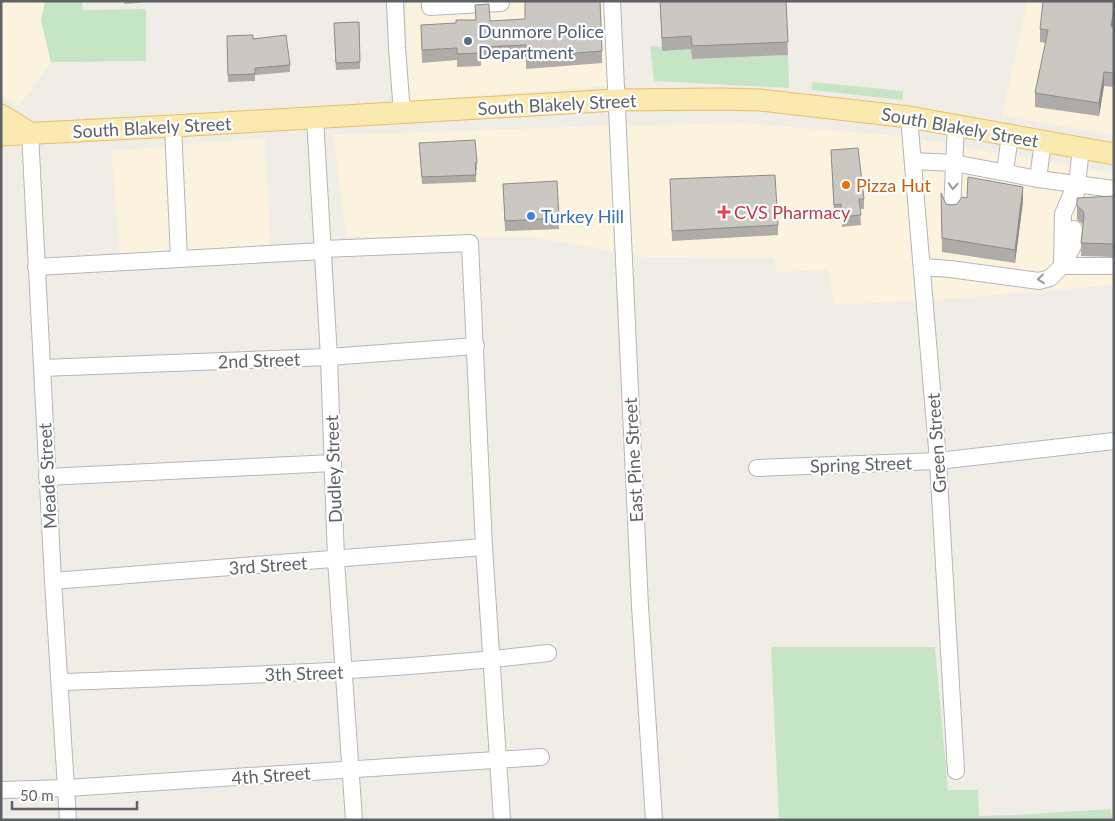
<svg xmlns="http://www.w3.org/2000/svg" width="1115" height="821" font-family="Lato,sans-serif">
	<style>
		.commercial { fill: #fcf3de }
		.green { fill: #c6e5c4 }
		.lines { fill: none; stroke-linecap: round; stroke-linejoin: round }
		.minor-casing { stroke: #b3b7ba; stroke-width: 18 }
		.major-casing { stroke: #eabd64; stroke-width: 23 }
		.minor { stroke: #fff; stroke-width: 16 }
		.major { stroke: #fbeaaf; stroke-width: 21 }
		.wall { fill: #afaba8 }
		.shaded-wall { fill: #8e8b88 }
		.building { fill: #cbc7c3; stroke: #8e8b88 }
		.oneway { stroke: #96999c }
		.service-dot { fill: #5c6f8a; stroke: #fff; stroke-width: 2 }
		.food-dot { fill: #e8710a; stroke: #fff; stroke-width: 2 }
		.health-dot { fill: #e0444e; stroke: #fff; stroke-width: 2 }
		.shop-dot { fill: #3f7fe0; stroke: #fff; stroke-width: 2 }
		.labels { text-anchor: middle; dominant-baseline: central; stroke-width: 4.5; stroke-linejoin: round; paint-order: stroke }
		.service-label { font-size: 18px; fill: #4e5e75; stroke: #fff; text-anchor: start }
		.street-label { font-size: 18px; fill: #5e6266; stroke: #fff }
		.food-label { font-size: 18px; fill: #c56008; stroke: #fff; text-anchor: start }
		.health-label { font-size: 18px; fill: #be3a42; stroke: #fff; text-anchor: start }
		.shop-label { font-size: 18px; fill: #366cbe; stroke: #fff; text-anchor: start }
	</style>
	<rect width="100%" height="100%" fill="#efede6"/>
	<g class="commercial">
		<path d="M1,1H45L41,21L51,62L20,105L1,96Z"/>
		<path d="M406,1H608L607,86L409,101Z"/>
		<path d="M1027,1H1114V135L1002,116Z"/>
		<path d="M745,123L899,136L1114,173V285L935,300L834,305L828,270L777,272L774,258L645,257L530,237H346L333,135L602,126Z"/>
		<path d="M265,138L271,255L120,258L111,151Z"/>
	</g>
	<g class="green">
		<path d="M45,1H82L83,10L146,9V61L51,62L41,21Z"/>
		<path d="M650,46L691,49L692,59L788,55L789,88L654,81Z"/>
		<path d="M812,82L903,91V100L812,90Z"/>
		<path d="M771,647H935L948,790H978L979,816L1016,815L1110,809L1113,820H779Z"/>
	</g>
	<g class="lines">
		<defs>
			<g id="minor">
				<path d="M395,1L397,48L402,113"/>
				<path d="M430,1V7L501,3"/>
				<path d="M612,1L640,606L654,820"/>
				<path d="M909,117L938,461L956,771"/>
				<path d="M315,118L329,357L336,560L354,820"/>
				<path d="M173,126L179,258"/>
				<path d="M30,133L53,581L68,820"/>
				<path d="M913,161L954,163L1038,179L1114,189"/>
				<path d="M1005,172L1010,135"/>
				<path d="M1038,179L1043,141"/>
				<path d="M1076,184L1063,214L1062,266H1114"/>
				<path d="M1076,193L1081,148"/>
				<path d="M952,209L956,125"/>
				<path d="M323,249L470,243L484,547L502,820"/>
				<path d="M36,267L323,251"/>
				<path d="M922,267L950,269L1039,281L1050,278L1062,266L1073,246L1074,229"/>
				<path d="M42,368L329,357L476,346"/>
				<path d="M757,468L938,461L1114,441"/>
				<path d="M47,477L333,463"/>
				<path d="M53,581L484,547"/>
				<path d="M60,682C223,676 386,672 548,653"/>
				<path d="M1,790L67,788L541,757"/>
			</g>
			<g id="major">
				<path d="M1,115L30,133"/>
				<path d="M1,135L173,126L617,100L721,99L760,100L909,117L1114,154"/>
			</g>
		</defs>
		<use href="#minor" class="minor-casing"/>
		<use href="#major" class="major-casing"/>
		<use href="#minor" class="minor"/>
		<use href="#major" class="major"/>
	</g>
	<g class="wall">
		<path d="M124,1H163L124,4Z"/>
		<path d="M660,1H786L788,55L692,59L691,49L662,51Z"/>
		<path d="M1114,1V87L1104,86L1099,116L1035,107V93L1046,43L1040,42V29Z"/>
		<path d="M475,5L490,21L602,51V63L526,69V57L481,59V66L457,67V60L422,63L421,25L456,23L476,20Z"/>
		<path d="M359,22L360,69L336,70L334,30Z"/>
		<path d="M253,39L290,65V72L255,75V81L228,82L227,43Z"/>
		<path d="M419,143L477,163V170H476V182L422,184Z"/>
		<path d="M831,150L864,199V209H860L861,225L842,227L841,214L834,215Z"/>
		<path d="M670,179L778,225V235L672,241Z"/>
		<path d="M503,184L559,218V229L505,231Z"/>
		<path d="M941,193L946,204L952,205L957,204L967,198L1023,201L1015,263L942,252Z"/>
		<path d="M1114,196V257L1081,256V243L1083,224L1077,220V198Z"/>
	</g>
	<g class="shaded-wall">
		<path d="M1114,9V23L1111,40V26Z"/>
		<path d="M1104,72V86L1099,116V103Z"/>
		<path d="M1023,187V201L1015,263V250Z"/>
	</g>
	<g class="building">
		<path d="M525,1H600L602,51L526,57V45L480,47L481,53L457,54V48L422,50L421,25L456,23V20H476L475,5L489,4L490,21L525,19Z"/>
		<path d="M660,1H786L788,42L692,46L691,36L662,38Z"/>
		<path d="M1043,1H1114V9L1111,26L1114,27V73L1104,72L1099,103L1035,93L1048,30L1040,29Z"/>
		<path d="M359,22L360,62L336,63L334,23Z"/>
		<path d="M253,35V39L286,35L290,65L255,68V74L228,75L227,36Z"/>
		<path d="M475,140L477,163H475L476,175L422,177L419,143Z"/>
		<path d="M858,148L864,199H859L861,215L842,217L841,204L834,205L831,150Z"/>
		<path d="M775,175L778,225L672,231L670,179Z"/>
		<path d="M968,177L1023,187L1015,250L942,238L941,193L946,204L952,205L957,204L962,197L967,198Z"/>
		<path d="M557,181L559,218L505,221L503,184Z"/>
		<path d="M1114,196V244L1081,243L1084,216L1083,211L1077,206V198Z"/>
	</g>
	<defs><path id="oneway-chevron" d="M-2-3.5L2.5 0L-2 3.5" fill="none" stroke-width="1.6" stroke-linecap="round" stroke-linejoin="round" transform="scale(1.25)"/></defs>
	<g class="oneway">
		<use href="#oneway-chevron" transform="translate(953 186) rotate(93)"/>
		<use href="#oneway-chevron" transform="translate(1041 279) rotate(174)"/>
	</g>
	<circle class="service-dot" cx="468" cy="41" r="5"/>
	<circle class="food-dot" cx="846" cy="185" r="5"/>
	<path class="health-dot" d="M721.5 204.5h5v5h5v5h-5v5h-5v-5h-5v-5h5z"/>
	<circle class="shop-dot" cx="531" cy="216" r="5"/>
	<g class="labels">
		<g class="service-label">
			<text x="478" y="31">Dunmore Police<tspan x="478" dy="21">Department</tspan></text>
		</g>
		<g class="street-label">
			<text transform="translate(557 104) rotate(-3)">South Blakely Street</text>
			<text transform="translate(152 127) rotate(-3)">South Blakely Street</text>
			<text transform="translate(960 127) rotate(10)">South Blakely Street</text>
			<text transform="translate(259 360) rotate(-2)">2nd Street</text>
			<text transform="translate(936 443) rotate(-94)">Green Street</text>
			<text transform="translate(633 460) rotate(-93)">East Pine Street</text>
			<text transform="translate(861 464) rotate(-2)">Spring Street</text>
			<text transform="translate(333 469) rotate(-92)">Dudley Street</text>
			<text transform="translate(47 476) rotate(-93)">Meade Street</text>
			<text transform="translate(268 565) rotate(-4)">3rd Street</text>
			<text transform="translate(304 673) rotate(-2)">3th Street</text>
			<text transform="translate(271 775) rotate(-4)">4th Street</text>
		</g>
		<g class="food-label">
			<text x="856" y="185">Pizza Hut</text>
		</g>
		<g class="health-label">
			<text x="734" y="212">CVS Pharmacy</text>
		</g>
		<g class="shop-label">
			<text x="541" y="216">Turkey Hill</text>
		</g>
	</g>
	<rect width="1115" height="821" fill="none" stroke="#5e6266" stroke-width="5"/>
	<path d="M12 801v8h125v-8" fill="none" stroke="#5e6266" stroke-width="2.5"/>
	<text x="20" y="801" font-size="15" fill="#5e6266" stroke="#ffffff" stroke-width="4" paint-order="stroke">50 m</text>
</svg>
